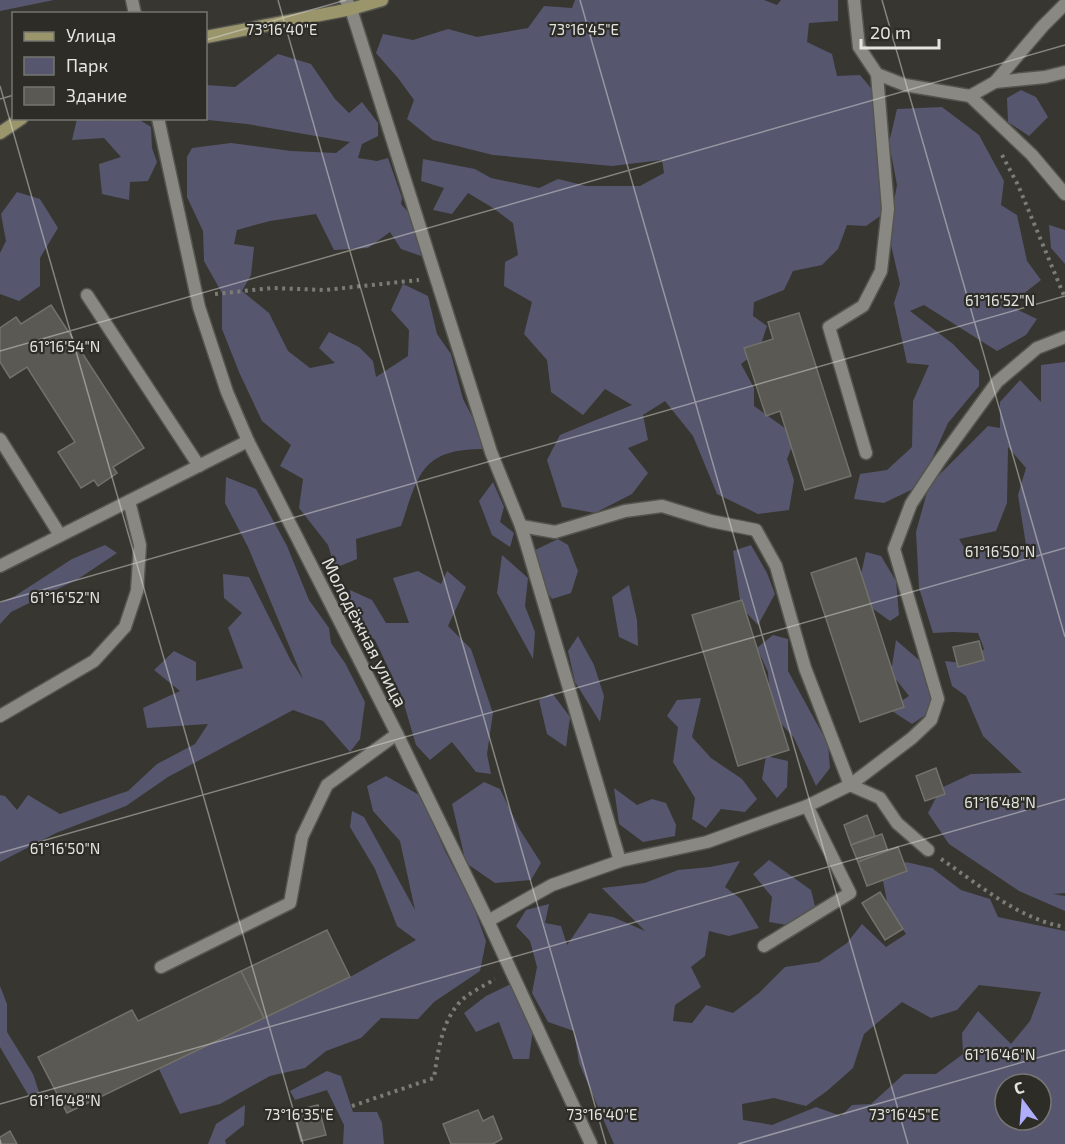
<svg xmlns="http://www.w3.org/2000/svg" width="1065" height="1144" font-family="'Exo 2',sans-serif">
	<style>
		.green { fill: #56576f; fill-rule: evenodd }
		.building { fill: #5a5953; stroke: #72716b; stroke-width: 1.5 }
		.lines { fill: none; stroke-linecap: round; stroke-linejoin: round }
		.lane-casing { stroke: #555550; stroke-width: 15 }
		.street-casing { stroke: #555550; stroke-width: 15 }
		.secondary-casing { stroke: #555550; stroke-width: 15 }
		.path { stroke: #7c7c77; stroke-width: 4; stroke-dasharray: 3 4.5; stroke-linecap: butt }
		.lane { stroke: #898882; stroke-width: 12 }
		.street { stroke: #898882; stroke-width: 12 }
		.secondary { stroke: #9a956b; stroke-width: 12 }
		.ticks { fill: none; stroke: #e4e4e1; stroke-width: 1.5; stroke-opacity: 0.45 }
		.labels { text-anchor: middle; dominant-baseline: central; stroke-width: 4.5; stroke-linejoin: round; paint-order: stroke }
		.street-label { font-size: 18px; fill: #e4e4e1; stroke: #2d2c27 }
		.ticks-label { font-size: 15px; text-anchor: middle; fill: #e4e4e1; stroke: #2d2c27; stroke-width: 4.5; stroke-linejoin: round; paint-order: stroke }
	</style>
	<rect width="100%" height="100%" fill="#373630"/>
	<g class="green">
		<path d="M0,0H54L0,11Z"/>
		<path d="M575,0H764L777,5L781,0H838V21L809,23L807,42L832,54L837,76L860,75L875,93L877,162L883,214L866,226L847,225L838,249L822,265L793,271L784,290L754,302L753,316L767,326L759,350L741,364L754,388V406L796,436L787,459L794,480L789,510L758,514L717,494L693,436L665,401L643,415L648,440L628,448L648,473L632,494L595,513L562,507L547,460L560,435L632,405L605,389L583,415L551,392L547,360L524,334L532,302L504,286L505,262L518,255L513,223L493,208L468,193L452,214L433,210L444,188L421,181L423,159L475,169L491,178L539,188L558,179L586,186H640L664,173L662,160L612,166L493,155L433,140L407,119L414,100L398,78L376,53L383,34L413,40L448,29L477,37L528,28L544,6L572,8Z"/>
		<path d="M278,54L311,64L335,99L349,113L362,102L378,123V136L362,144L358,158L377,161L388,158L402,198L401,204L414,219L421,256L401,249L390,232L368,248L334,250L316,214L270,221L237,230L234,244L254,247L251,275L242,291L269,313L288,351L310,368L335,363L319,348L329,332L359,347L373,361L376,377L408,356L409,330L391,310L403,284L428,296L437,334L451,354L463,399L477,426L484,449C421,449 419,474 401,526L356,539L357,559L335,568L328,545L299,508L303,479L280,466L291,445L262,421L239,372L222,329V293L204,261L203,231L187,197V157L192,148L231,143L291,151L336,153L350,142L247,124L198,119L206,118V85L235,87Z"/>
		<path d="M1021,90L1036,97L1048,117L1029,136L1008,122L1007,98Z"/>
		<path d="M942,107L979,135L1004,181L1001,205L1017,215L1027,261L1041,280L1017,299L1018,310L1037,319L1026,335L997,351L924,305L910,311L953,344L979,371V386L948,423L930,463L913,489L884,503L854,499L860,474L887,470L912,447L913,401L929,365L907,363L894,303L900,284L888,232L897,185L889,143L897,109Z"/>
		<path d="M77,119H106L110,121L112,119H138L151,127L152,148L157,162L148,181L130,182L129,200L102,194L99,164L121,157L104,138L72,140Z"/>
		<path d="M17,192L40,199L58,228L40,258V286L19,301L0,294V253L6,241L1,214Z"/>
		<path d="M1049,225L1065,230V264L1051,248Z"/>
		<path d="M1065,362V893L1053,894L1065,896V911L1019,891L949,844L928,813L941,788L971,774L1022,773L983,736L966,696L952,686L945,661L969,664L984,649L978,633L953,632L933,633L919,588L916,532L929,485L988,426L1000,428V402L1020,380L1041,402V365ZM1008,447L1026,468L1018,495L1026,545L997,547L968,554L959,539L996,531L1007,503Z"/>
		<path d="M226,477L256,489L287,546L309,600L329,628L331,643L345,663L365,702L360,739L350,752L323,721L293,710L168,777L126,806L56,833L0,862V795L5,796L17,810L28,795L60,814L128,791L157,764L195,744L208,724L147,728L143,708L180,691L154,670L174,651L196,662V681L243,668L228,628L242,613L224,598L223,574L249,577L291,661L303,679L248,547L225,503Z"/>
		<path d="M493,482L504,507L500,522L514,533L510,547L492,535L479,501Z"/>
		<path d="M558,539L568,545L578,571L571,593L552,599L535,574V550Z"/>
		<path d="M105,545L117,553L78,579L11,612L0,624V603L15,596L72,559Z"/>
		<path d="M751,545L767,573L775,594L758,625L741,607L733,551Z"/>
		<path d="M866,552L881,556L896,581L899,615L890,621L872,608L861,574Z"/>
		<path d="M502,555L528,578L525,606L535,632L533,659L497,593Z"/>
		<path d="M418,571L441,584L447,571L466,587L448,626L471,649L493,713L487,754L491,774L476,772L452,742L430,760L416,745L402,697L375,640L350,619V590L372,600L386,623H409L393,578Z"/>
		<path d="M629,585L637,620L638,646L619,637L612,597Z"/>
		<path d="M773,635L788,639V671L828,744L830,768L816,786L794,738L771,712L768,672L757,648Z"/>
		<path d="M578,636L594,665L604,696L600,722L575,682L568,651Z"/>
		<path d="M896,640L927,667L933,693L930,712L912,724L889,709L909,696L891,673Z"/>
		<path d="M552,693L570,717L566,747L547,734L539,700Z"/>
		<path d="M701,698L692,737L711,758L742,779L757,799L745,812L721,809L706,828L692,819L695,798L673,762L678,727L667,716L677,700Z"/>
		<path d="M766,756L788,761L787,787L777,798L762,779Z"/>
		<path d="M386,776L421,796L445,851L473,905L486,941L480,971L434,1002L418,1019L381,1018L361,1038L326,1051L305,1068L270,1076L220,1104L180,1114L159,1069L350,977L416,940L397,926L375,869L350,827L352,811L364,817L415,910L400,841L373,811L367,786Z"/>
		<path d="M484,782L500,789L520,830L541,863L531,880L495,883L466,863L452,804Z"/>
		<path d="M614,788L637,805L652,799L666,803L676,825L675,836L643,842L619,824Z"/>
		<path d="M769,860L811,890L816,910L793,926L769,922L772,897L753,874Z"/>
		<path d="M740,861L725,887L741,899L759,928L729,936L709,931L705,956L691,967L701,987L675,1005L673,1021L692,1023L706,1005L733,1013L759,993L785,967L819,962L847,943L862,924L886,947L906,934L888,907L882,876L906,862L932,868L961,890L990,899L998,917L1065,931V1144H614L579,1063L574,1031L548,1022L532,993L537,967L530,941L516,926L526,910L549,904L545,923L561,926L567,945L589,913L613,917L645,931L602,888L645,883L678,870L710,867ZM979,985L1041,992L1030,1021L1011,1044L978,1011L962,1033L963,1054L936,1074H904L871,1104L852,1105L841,1116L816,1107L772,1125L743,1120L742,1104L774,1098L806,1106L827,1091L853,1068L864,1034L902,1002L931,1018L957,1010ZM1005,1084H1041V1120H1005Z"/>
		<path d="M511,984L533,1029L529,1059H513L499,1022L476,1032L464,1013L486,996Z"/>
		<path d="M0,986L7,1004V1032L33,1074L39,1092L30,1098L0,1047Z"/>
		<path d="M327,1071L341,1076L353,1112H377L382,1123L384,1144H343L344,1125L327,1090L295,1100L290,1091Z"/>
		<path d="M245,1105L244,1125L225,1140L226,1144H208L216,1124Z"/>
	</g>
	<g class="building">
		<path d="M51,305L144,448L113,467L117,473L98,486L94,480L81,488L58,452L75,442L27,367L10,378L0,362V328L16,317L21,324Z"/>
		<path d="M799,313L851,476L805,490L780,411L766,416L744,348L773,339L768,322Z"/>
		<path d="M856,558L904,707L860,722L811,573Z"/>
		<path d="M742,600L789,750L738,766L692,615Z"/>
		<path d="M979,641L984,660L958,667L953,647Z"/>
		<path d="M936,768L945,794L925,801L916,776Z"/>
		<path d="M867,815L875,836L851,845L844,825Z"/>
		<path d="M882,834L888,851L858,862L851,845Z"/>
		<path d="M898,847L907,871L867,886L858,862Z"/>
		<path d="M880,892L903,929L885,940L862,903Z"/>
		<path d="M327,930L350,977L264,1018L241,971Z"/>
		<path d="M241,971L264,1018L67,1113L38,1057L132,1010L138,1021Z"/>
		<path d="M318,1105L326,1135L301,1141L293,1111Z"/>
		<path d="M478,1110L483,1121L493,1116L502,1139L493,1144H451L443,1124Z"/>
		<path d="M10,1131L17,1144H0V1137Z"/>
	</g>
	<g class="lines">
		<defs>
			<g id="lane">
				<path d="M346,0L351,9L491,452L521,526L620,861"/>
				<path d="M995,82L1045,77L1065,72"/>
				<path d="M970,96L995,82L1043,26L1065,4"/>
				<path d="M87,295L199,466"/>
				<path d="M0,439L60,535"/>
				<path d="M866,453L829,327L863,306L881,271L888,209L877,74"/>
				<path d="M521,526L555,532L625,511L662,506L711,521L756,530L776,566L805,668L850,785L880,798L897,823L928,850"/>
				<path d="M0,566L248,441"/>
				<path d="M0,716L94,661L125,627L137,591L140,545L129,501"/>
				<path d="M488,921L552,885L620,861L707,842L807,806L850,785L912,738L931,720L938,699L894,549L911,504L940,460L997,382L1037,348L1065,337"/>
				<path d="M764,946L850,893L807,806"/>
				<path d="M161,967L290,903L302,837L327,785L397,734"/>
			</g>
			<g id="street">
				<path d="M132,0L135,14"/>
				<path d="M854,0L859,47L877,74L905,85L970,96L1032,155L1065,194"/>
				<path d="M158,118L199,307L227,392L248,441L397,734L488,921L591,1144"/>
			</g>
			<g id="secondary">
				<path d="M206,37L351,9L382,0"/>
				<path d="M0,133L22,118"/>
			</g>
		</defs>
		<use href="#lane" class="lane-casing"/>
		<use href="#street" class="street-casing"/>
		<use href="#secondary" class="secondary-casing"/>
		<g class="path">
			<path d="M1002,155L1018,185L1065,298"/>
			<path d="M215,294L272,288L325,290L419,280"/>
			<path d="M941,859C980,885 1018,919 1065,927"/>
			<path d="M352,1106L434,1078C438,1052 441,1024 459,1003C468,993 484,986 495,979"/>
		</g>
		<use href="#lane" class="lane"/>
		<use href="#street" class="street"/>
		<use href="#secondary" class="secondary"/>
	</g>
	<path class="ticks" d="M278,0L606,1144M580,0L908,1144M882,0L1065,637M206,40L346,0M0,86L303,1144M0,99L14,95M0,351L1065,45M0,602L1065,296M0,853L1065,548M0,1104L1065,799M0,1140L1,1144M738,1144L1065,1050"/>
	<g class="labels">
		<g class="street-label">
			<text transform="translate(365 632) rotate(63)">Молодёжная улица</text>
		</g>
	</g>
	<g class="ticks-label">
		<text x="282" y="35">73°16'40"E</text>
		<text x="584" y="35">73°16'45"E</text>
		<text x="1000" y="306">61°16'52"N</text>
		<text x="65" y="352">61°16'54"N</text>
		<text x="1000" y="557">61°16'50"N</text>
		<text x="65" y="603">61°16'52"N</text>
		<text x="1000" y="808">61°16'48"N</text>
		<text x="65" y="854">61°16'50"N</text>
		<text x="1000" y="1060">61°16'46"N</text>
		<text x="65" y="1106">61°16'48"N</text>
		<text x="299" y="1120">73°16'35"E</text>
		<text x="602" y="1120">73°16'40"E</text>
		<text x="904" y="1120">73°16'45"E</text>
	</g>
	<rect x="12" y="12" width="195" height="108" fill="#2d2c27" stroke="#767671" stroke-width="1.5"/>
	<rect x="24" y="32" width="30" height="9" fill="#9a956b" stroke="#767671" stroke-width="1.5"/>
	<text x="66" y="42" font-size="18" fill="#e4e4e1">Улица</text>
	<rect x="24" y="57" width="30" height="18" fill="#56576f" stroke="#767671" stroke-width="1.5"/>
	<text x="66" y="72" font-size="18" fill="#e4e4e1">Парк</text>
	<rect x="24" y="87" width="30" height="18" fill="#5a5953" stroke="#767671" stroke-width="1.5"/>
	<text x="66" y="102" font-size="18" fill="#e4e4e1">Здание</text>
	<g transform="translate(1023 1102) rotate(344)"><circle r="28" fill="#2d2c27" stroke="#767671" stroke-width="1.5"/>
	<path d="M0-4.5L10 22L0 15L-10 22Z" fill="#afaefa"/>
	<text y="-9" font-size="16" font-weight="bold" text-anchor="middle" fill="#e4e4e1">С</text>
	</g>
	<path d="M861 39v9h78v-9" fill="none" stroke="#e4e4e1" stroke-width="3"/>
	<text x="870" y="39" font-size="18" fill="#e4e4e1" stroke="#2d2c27" stroke-width="4.5" paint-order="stroke">20 m</text>
</svg>
